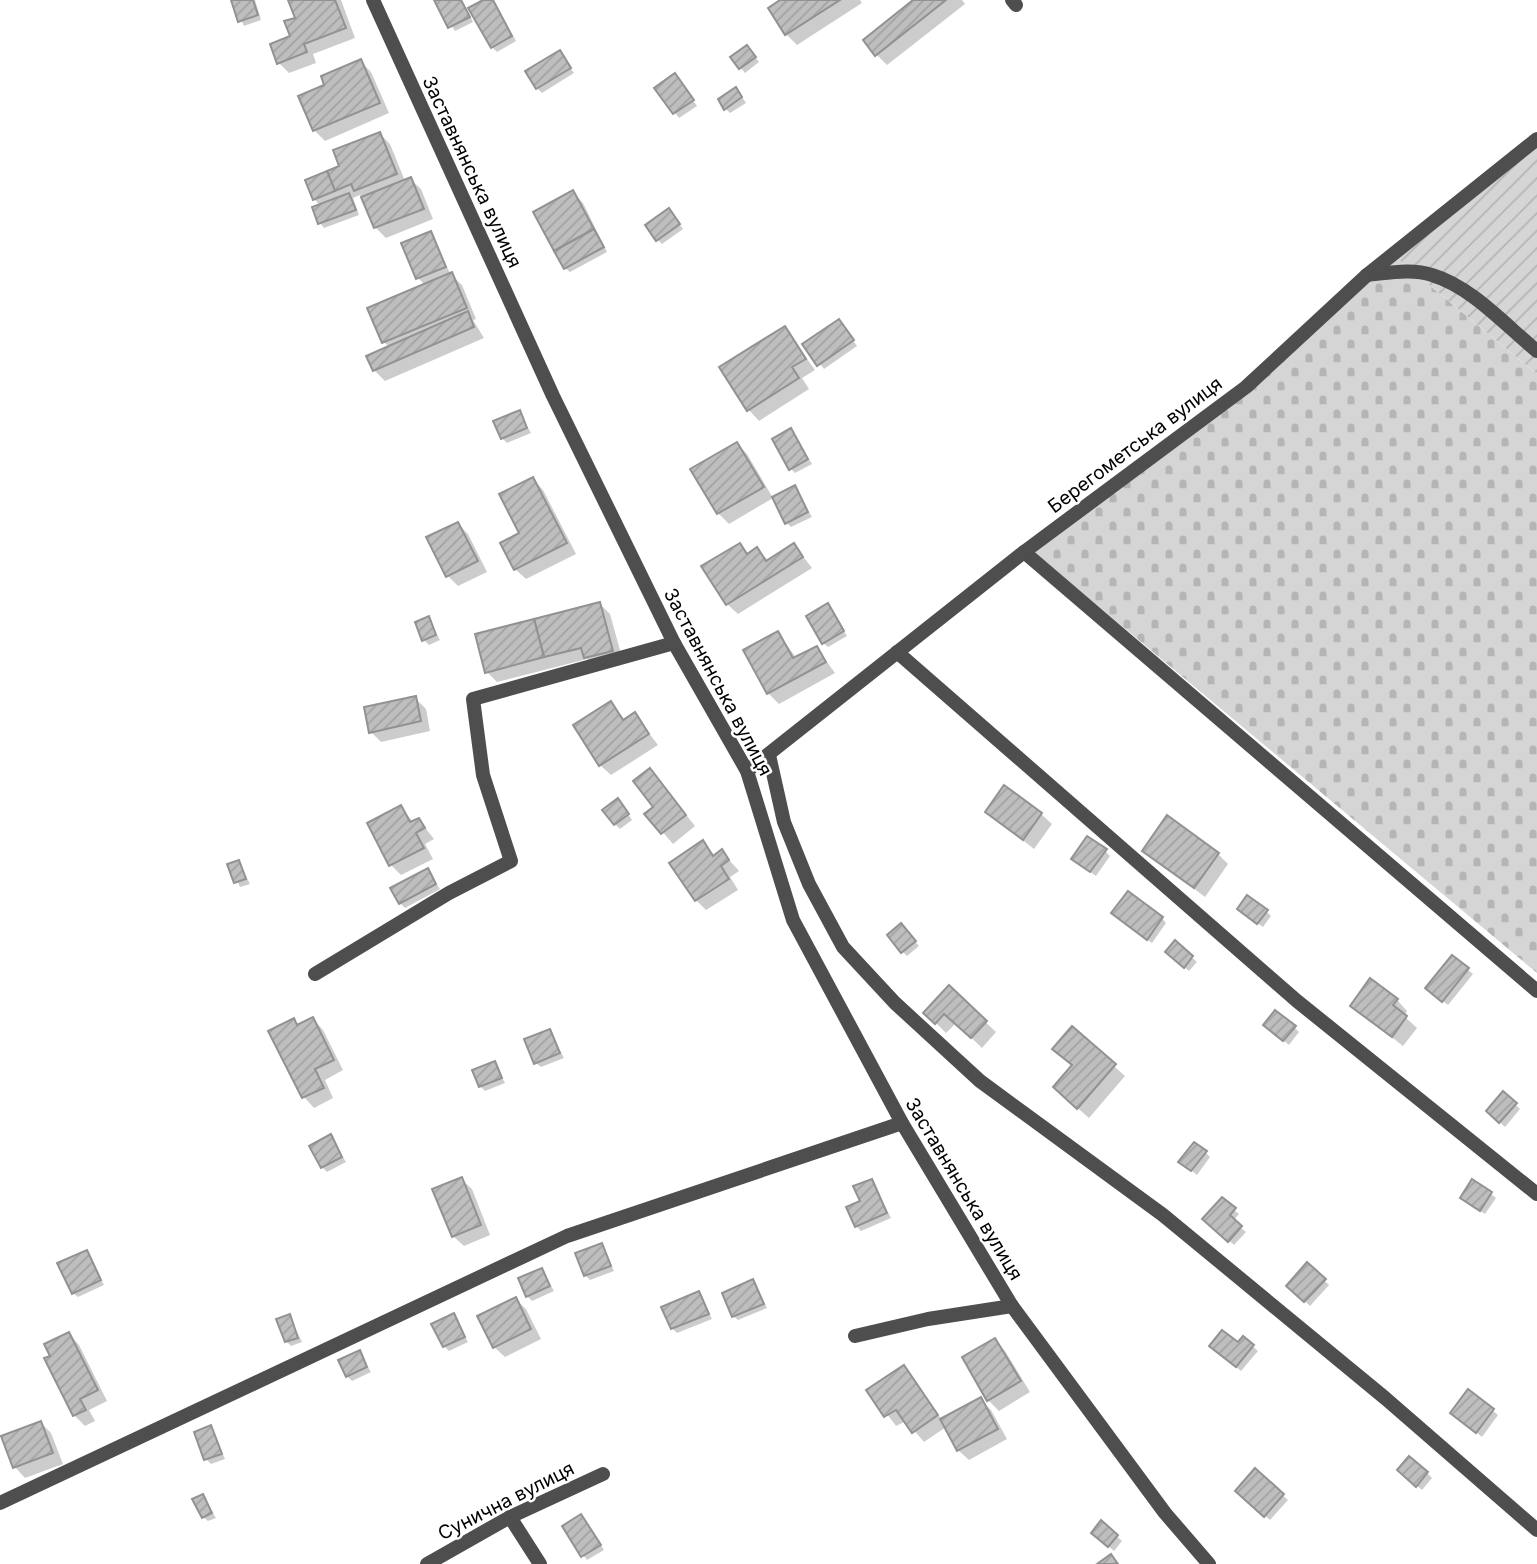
<svg xmlns="http://www.w3.org/2000/svg" width="1537" height="1564" font-family="Inter,sans-serif">
	<style>
		.cemetery { fill: url(#cemetery-stones) }
		.garden { fill: url(#garden-furrows) }
		.shadow { fill: #0003 }
		.building { fill: url(#building-hatch); stroke: #929292; stroke-width: 2 }
		.lines { fill: none; stroke-linecap: round; stroke-linejoin: round }
		.service { stroke: #4e4e4e; stroke-width: 14 }
		.minor { stroke: #4e4e4e; stroke-width: 14 }
		.labels { text-anchor: middle; dominant-baseline: central; stroke-width: 5; stroke-linejoin: round; paint-order: stroke }
		.street-label { font-size: 19px; fill: #000; stroke: #fff }
	</style>
	<defs>
		<pattern id="cemetery-stones" width="16" height="16" patternUnits="userSpaceOnUse" patternTransform="scale(1.75)"><rect width="16" height="16" fill="#d5d5d5"/><path d="M2 7V4a2 2 0 0 1 4 0v3zM10 15v-3a2 2 0 0 1 4 0v3z" fill="#b5b5b5"/></pattern>
		<pattern id="garden-furrows" width="10" height="10" patternUnits="userSpaceOnUse" patternTransform="scale(1.75)"><rect width="10" height="10" fill="#d5d5d5"/><path d="M-1 1l2-2M0 10L10 0M9 11l2-2" fill="none" stroke="#b5b5b5"/></pattern>
		<pattern id="building-hatch" width="6" height="6" patternUnits="userSpaceOnUse" patternTransform="scale(1.75)"><rect width="6" height="6" fill="#bebebe"/><path d="M-1 1l2-2M0 6l6-6M5 7l2-2" fill="none" stroke="#a2a2a2"/></pattern>
	</defs>
	<rect width="100%" height="100%" fill="#fff"/>
	<path class="cemetery" d="M1394,256L1537,374V973L1031,550L1240,396Z"/>
	<path class="garden" d="M1537,147V374L1394,256Z"/>
	<g class="shadow">
		<path d="M233,0H255L261,20L244,26Z"/>
		<path d="M290,0H341L355,38L313,54L316,63L289,73L279,63L293,37L297,19Z"/>
		<path d="M436,0H462L473,22L455,31Z"/>
		<path d="M486,0L495,3L516,41L497,52L492,47Z"/>
		<path d="M783,0H860L862,3L797,45L786,34Z"/>
		<path d="M916,0H962L965,4L887,65L877,55Z"/>
		<path d="M559,52L574,73L542,93L537,88Z"/>
		<path d="M751,52L759,62L745,73L732,57Z"/>
		<path d="M361,62L371,72L389,113L325,141L314,130L327,86Z"/>
		<path d="M679,80L697,106L679,118L656,88Z"/>
		<path d="M740,94L746,103L730,113L726,109Z"/>
		<path d="M380,134L390,144L405,181L410,179L421,189L433,219L386,238L375,227L360,195L353,198L359,215L324,228L320,223L321,206L314,199L342,167Z"/>
		<path d="M573,192L583,203L607,252L570,272L565,268Z"/>
		<path d="M673,215L683,229L662,244L657,239Z"/>
		<path d="M430,233L451,275L462,285L476,319L473,320L484,338L385,381L374,370L389,347L384,342L425,285L418,278L403,244Z"/>
		<path d="M843,326L857,346L824,369L805,344Z"/>
		<path d="M785,328L815,370L802,378L809,389L759,421L749,410L722,367Z"/>
		<path d="M519,412L531,433L507,443L502,438Z"/>
		<path d="M791,430L812,464L795,473L791,469Z"/>
		<path d="M737,444L747,454L773,498L729,524L718,513L693,469Z"/>
		<path d="M533,479L543,490L576,554L526,579L515,569Z"/>
		<path d="M794,487L812,517L791,527L787,523Z"/>
		<path d="M458,524L468,534L487,572L458,586L448,576Z"/>
		<path d="M739,545L749,555L757,549L769,561L794,545L812,568L738,614L727,604Z"/>
		<path d="M600,604L610,614L623,661L596,668L587,659L497,682L487,672Z"/>
		<path d="M827,605L847,636L828,647L823,643Z"/>
		<path d="M428,618L440,640L429,645L424,640Z"/>
		<path d="M778,633L797,659L817,648L835,673L779,704L768,693L745,651Z"/>
		<path d="M415,698L426,709L430,731L381,742L371,732Z"/>
		<path d="M611,703L625,720L635,715L658,745L611,775L600,765Z"/>
		<path d="M650,770L695,826L673,844L647,814L655,807Z"/>
		<path d="M622,805L632,820L620,829L615,824Z"/>
		<path d="M401,807L413,822L419,820L434,839L425,844L433,859L401,875L391,865Z"/>
		<path d="M987,812L1041,814L1052,824L1034,849Z"/>
		<path d="M703,843L715,856L722,852L739,871L730,877L738,890L706,910L696,900Z"/>
		<path d="M1105,851L1110,856L1096,876L1078,863Z"/>
		<path d="M1144,851L1218,854L1228,864L1205,897Z"/>
		<path d="M239,862L250,884L240,887L230,865Z"/>
		<path d="M427,871L440,889L405,908L400,903Z"/>
		<path d="M1266,911L1271,916L1263,927L1244,914Z"/>
		<path d="M1118,918H1162L1166,923L1152,943Z"/>
		<path d="M905,930L919,946L907,956L903,952Z"/>
		<path d="M1176,943L1197,962L1189,971L1172,957Z"/>
		<path d="M1452,957L1473,974L1448,1005L1432,993Z"/>
		<path d="M949,988L996,1032L982,1048L956,1023L946,1033L926,1013Z"/>
		<path d="M1397,1000L1407,1011L1404,1016L1417,1028L1403,1046L1352,1006Z"/>
		<path d="M313,1019L323,1030L343,1070L325,1080L333,1098L314,1108L304,1097L271,1031L294,1020L300,1026Z"/>
		<path d="M1295,1028L1299,1032L1289,1045L1270,1029Z"/>
		<path d="M1072,1029L1125,1076L1089,1118L1065,1097L1073,1066L1065,1059Z"/>
		<path d="M549,1031L564,1058L541,1067L536,1063Z"/>
		<path d="M494,1063L505,1083L485,1091L480,1086Z"/>
		<path d="M1503,1093L1520,1109L1505,1127L1488,1111Z"/>
		<path d="M330,1136L346,1162L327,1172L322,1167Z"/>
		<path d="M1205,1152L1210,1157L1197,1175L1186,1166Z"/>
		<path d="M461,1179L472,1189L490,1235L464,1246L453,1236Z"/>
		<path d="M872,1181L891,1218L861,1231L856,1226Z"/>
		<path d="M1491,1194L1496,1198L1485,1214L1467,1202Z"/>
		<path d="M1234,1210L1239,1214L1233,1221L1246,1232L1234,1245L1204,1219Z"/>
		<path d="M602,1245L614,1271L590,1280L585,1275Z"/>
		<path d="M86,1252L104,1285L78,1297L73,1293Z"/>
		<path d="M1308,1265L1329,1285L1310,1306L1289,1286Z"/>
		<path d="M542,1270L554,1291L532,1301L527,1296Z"/>
		<path d="M753,1281L767,1308L738,1320L733,1316Z"/>
		<path d="M699,1293L712,1319L677,1333L672,1328Z"/>
		<path d="M515,1299L526,1309L541,1339L505,1357L494,1347Z"/>
		<path d="M453,1315L468,1342L449,1351L444,1346Z"/>
		<path d="M289,1316L302,1342L291,1346L286,1341Z"/>
		<path d="M69,1334L79,1345L107,1401L89,1410L95,1421L85,1426L74,1415L52,1356Z"/>
		<path d="M1243,1338L1258,1351L1241,1371L1216,1350L1238,1345Z"/>
		<path d="M995,1340L1005,1351L1030,1392L999,1411L988,1400L964,1358Z"/>
		<path d="M359,1352L371,1372L352,1381L347,1376Z"/>
		<path d="M904,1367L942,1420L981,1400L991,1410L1007,1439L969,1460L958,1450L946,1427L924,1442L906,1421L896,1426L869,1390Z"/>
		<path d="M1468,1391L1498,1415L1482,1437L1457,1417Z"/>
		<path d="M41,1423L51,1433L63,1464L25,1478L15,1467Z"/>
		<path d="M210,1427L225,1459L211,1464L206,1459Z"/>
		<path d="M1255,1471L1288,1500L1270,1520L1242,1496Z"/>
		<path d="M1427,1473L1432,1478L1422,1490L1404,1475Z"/>
		<path d="M202,1496L216,1518L208,1521L203,1517Z"/>
		<path d="M581,1516L604,1550L587,1560L583,1555Z"/>
		<path d="M1102,1523L1122,1541L1114,1551L1098,1537Z"/>
	</g>
	<g class="building">
		<path d="M231,0H253L258,15L238,22Z"/>
		<path d="M288,0H335L346,28L304,44L307,52L277,64L270,44L290,36L284,21L295,18Z"/>
		<path d="M434,0H461L470,17L448,28Z"/>
		<path d="M483,0H493L512,36L491,48L468,8Z"/>
		<path d="M780,0H840L785,35L768,8Z"/>
		<path d="M913,0H946L875,56L863,40Z"/>
		<path d="M747,45L756,57L739,69L730,57Z"/>
		<path d="M560,50L571,68L536,89L525,71Z"/>
		<path d="M361,59L380,103L313,131L298,96L324,85L321,76Z"/>
		<path d="M675,73L694,100L673,114L654,88Z"/>
		<path d="M736,87L742,97L724,110L718,99Z"/>
		<path d="M380,132L397,174L354,191L351,184L335,191L327,171L339,166L333,150Z"/>
		<path d="M327,171L335,191L313,200L305,180Z"/>
		<path d="M411,177L424,209L374,228L361,197Z"/>
		<path d="M573,190L594,229L554,251L533,212Z"/>
		<path d="M349,193L356,210L318,224L312,207Z"/>
		<path d="M669,208L680,224L656,241L645,225Z"/>
		<path d="M594,229L604,247L564,269L554,251Z"/>
		<path d="M431,231L446,267L416,279L401,243Z"/>
		<path d="M452,272L467,308L382,343L367,308Z"/>
		<path d="M468,311L474,327L373,371L366,356Z"/>
		<path d="M839,319L854,340L817,366L802,344Z"/>
		<path d="M785,326L806,359L792,367L799,378L747,411L719,367Z"/>
		<path d="M520,410L527,428L501,439L493,421Z"/>
		<path d="M791,428L808,459L789,470L772,439Z"/>
		<path d="M737,442L764,487L717,514L690,469Z"/>
		<path d="M533,477L567,543L514,570L500,543L519,533L499,494Z"/>
		<path d="M795,485L808,512L785,524L772,497Z"/>
		<path d="M458,522L478,561L446,577L426,537Z"/>
		<path d="M740,543L747,554L757,547L766,561L794,543L803,557L726,605L701,566Z"/>
		<path d="M600,602L613,651L584,658L581,648L544,657L534,619Z"/>
		<path d="M828,603L844,631L822,644L806,616Z"/>
		<path d="M429,616L436,635L422,641L415,622Z"/>
		<path d="M534,619L544,657L485,673L475,634Z"/>
		<path d="M778,631L793,658L817,646L826,662L767,694L743,650Z"/>
		<path d="M416,696L421,721L369,733L364,707Z"/>
		<path d="M611,701L623,720L635,712L649,734L599,766L573,725Z"/>
		<path d="M650,768L686,815L661,834L644,814L653,807L633,781Z"/>
		<path d="M1004,785L1042,813L1023,840L985,812Z"/>
		<path d="M618,798L629,814L614,825L602,810Z"/>
		<path d="M401,805L410,822L419,818L425,828L416,833L424,848L389,866L367,823Z"/>
		<path d="M1167,815L1219,853L1194,888L1142,851Z"/>
		<path d="M1087,836L1107,849L1090,872L1071,859Z"/>
		<path d="M703,840L713,856L722,849L729,860L721,866L729,879L695,901L669,863Z"/>
		<path d="M239,860L246,879L234,883L227,864Z"/>
		<path d="M428,868L436,884L399,904L390,888Z"/>
		<path d="M1128,891L1163,917L1147,940L1111,913Z"/>
		<path d="M1247,895L1268,910L1257,924L1237,909Z"/>
		<path d="M901,923L916,941L901,953L887,935Z"/>
		<path d="M1175,940L1193,956L1184,968L1165,952Z"/>
		<path d="M1452,955L1469,968L1442,1002L1425,988Z"/>
		<path d="M1370,978L1398,999L1393,1005L1407,1016L1392,1037L1350,1006Z"/>
		<path d="M949,985L987,1021L971,1038L944,1014L935,1024L923,1013Z"/>
		<path d="M1275,1010L1296,1026L1283,1041L1263,1025Z"/>
		<path d="M313,1017L334,1060L315,1069L324,1088L302,1098L268,1031L294,1018L297,1025Z"/>
		<path d="M1072,1026L1116,1064L1077,1109L1053,1087L1072,1065L1052,1049Z"/>
		<path d="M550,1029L560,1053L534,1064L524,1039Z"/>
		<path d="M495,1061L502,1078L479,1087L472,1070Z"/>
		<path d="M1503,1091L1517,1103L1499,1123L1486,1111Z"/>
		<path d="M331,1134L342,1157L321,1168L309,1146Z"/>
		<path d="M1194,1142L1207,1151L1191,1171L1178,1162Z"/>
		<path d="M462,1177L481,1225L452,1237L432,1189Z"/>
		<path d="M872,1179L887,1213L855,1227L846,1207L860,1201L853,1186Z"/>
		<path d="M1472,1179L1492,1192L1480,1211L1460,1198Z"/>
		<path d="M1222,1197L1236,1208L1230,1215L1242,1226L1228,1242L1202,1219Z"/>
		<path d="M602,1243L611,1266L584,1276L575,1253Z"/>
		<path d="M87,1250L101,1280L72,1294L57,1263Z"/>
		<path d="M1307,1262L1326,1279L1304,1302L1286,1286Z"/>
		<path d="M542,1268L550,1286L526,1297L518,1278Z"/>
		<path d="M753,1279L764,1304L732,1317L722,1293Z"/>
		<path d="M699,1291L709,1314L671,1329L661,1307Z"/>
		<path d="M516,1297L531,1329L493,1348L477,1316Z"/>
		<path d="M454,1313L465,1337L443,1347L431,1324Z"/>
		<path d="M290,1314L298,1338L285,1342L276,1319Z"/>
		<path d="M1222,1330L1238,1342L1243,1336L1254,1345L1236,1367L1209,1346Z"/>
		<path d="M69,1332L98,1390L80,1399L86,1410L73,1416L44,1358L50,1356L44,1344Z"/>
		<path d="M995,1338L1021,1381L987,1401L962,1357Z"/>
		<path d="M360,1350L367,1367L346,1377L338,1360Z"/>
		<path d="M904,1365L938,1415L912,1433L896,1410L884,1417L866,1390Z"/>
		<path d="M1468,1389L1494,1409L1476,1433L1450,1413Z"/>
		<path d="M981,1397L998,1429L957,1451L940,1419Z"/>
		<path d="M41,1421L53,1453L13,1468L1,1436Z"/>
		<path d="M211,1425L222,1454L204,1460L194,1432Z"/>
		<path d="M1409,1456L1428,1472L1416,1487L1397,1470Z"/>
		<path d="M1255,1468L1284,1494L1264,1517L1235,1491Z"/>
		<path d="M203,1494L212,1513L202,1518L192,1499Z"/>
		<path d="M581,1514L601,1545L581,1557L562,1526Z"/>
		<path d="M1101,1520L1118,1535L1108,1547L1091,1533Z"/>
		<path d="M1111,1554L1118,1564H1097Z"/>
	</g>
	<g class="lines">
		<g class="service">
			<path d="M1367,275C1388,273 1412,268 1432,275C1472,287 1505,325 1537,351"/>
			<path d="M897,652L1297,1001L1537,1194"/>
			<path d="M769,755L784,822L809,884L843,947L895,1003L980,1081L1163,1215L1385,1398L1537,1530"/>
		</g>
		<g class="minor">
			<path d="M373,0L553,396L674,643L747,771L793,920L902,1123L1012,1306L1165,1513L1209,1564"/>
			<path d="M1012,0L1016,5"/>
			<path d="M1024,552L1537,991"/>
			<path d="M747,771L1024,552L1246,387L1367,275L1537,139"/>
			<path d="M315,974L449,893L511,861L483,775L473,699L674,643"/>
			<path d="M855,1336L928,1319L1012,1306"/>
			<path d="M0,1503L567,1236L902,1123"/>
			<path d="M510,1517L540,1564"/>
			<path d="M427,1564L510,1517L603,1474"/>
		</g>
	</g>
	<g class="labels">
		<g class="street-label">
			<text transform="translate(472 172) rotate(65)">Заставнянська вулиця</text>
			<text transform="translate(1135 445) rotate(-37)">Берегометська вулиця</text>
			<text transform="translate(718 682) rotate(62)">Заставнянська вулиця</text>
			<text transform="translate(964 1189) rotate(59)">Заставнянська вулиця</text>
			<text transform="translate(506 1501) rotate(-27)">Сунична вулиця</text>
		</g>
	</g>
</svg>
